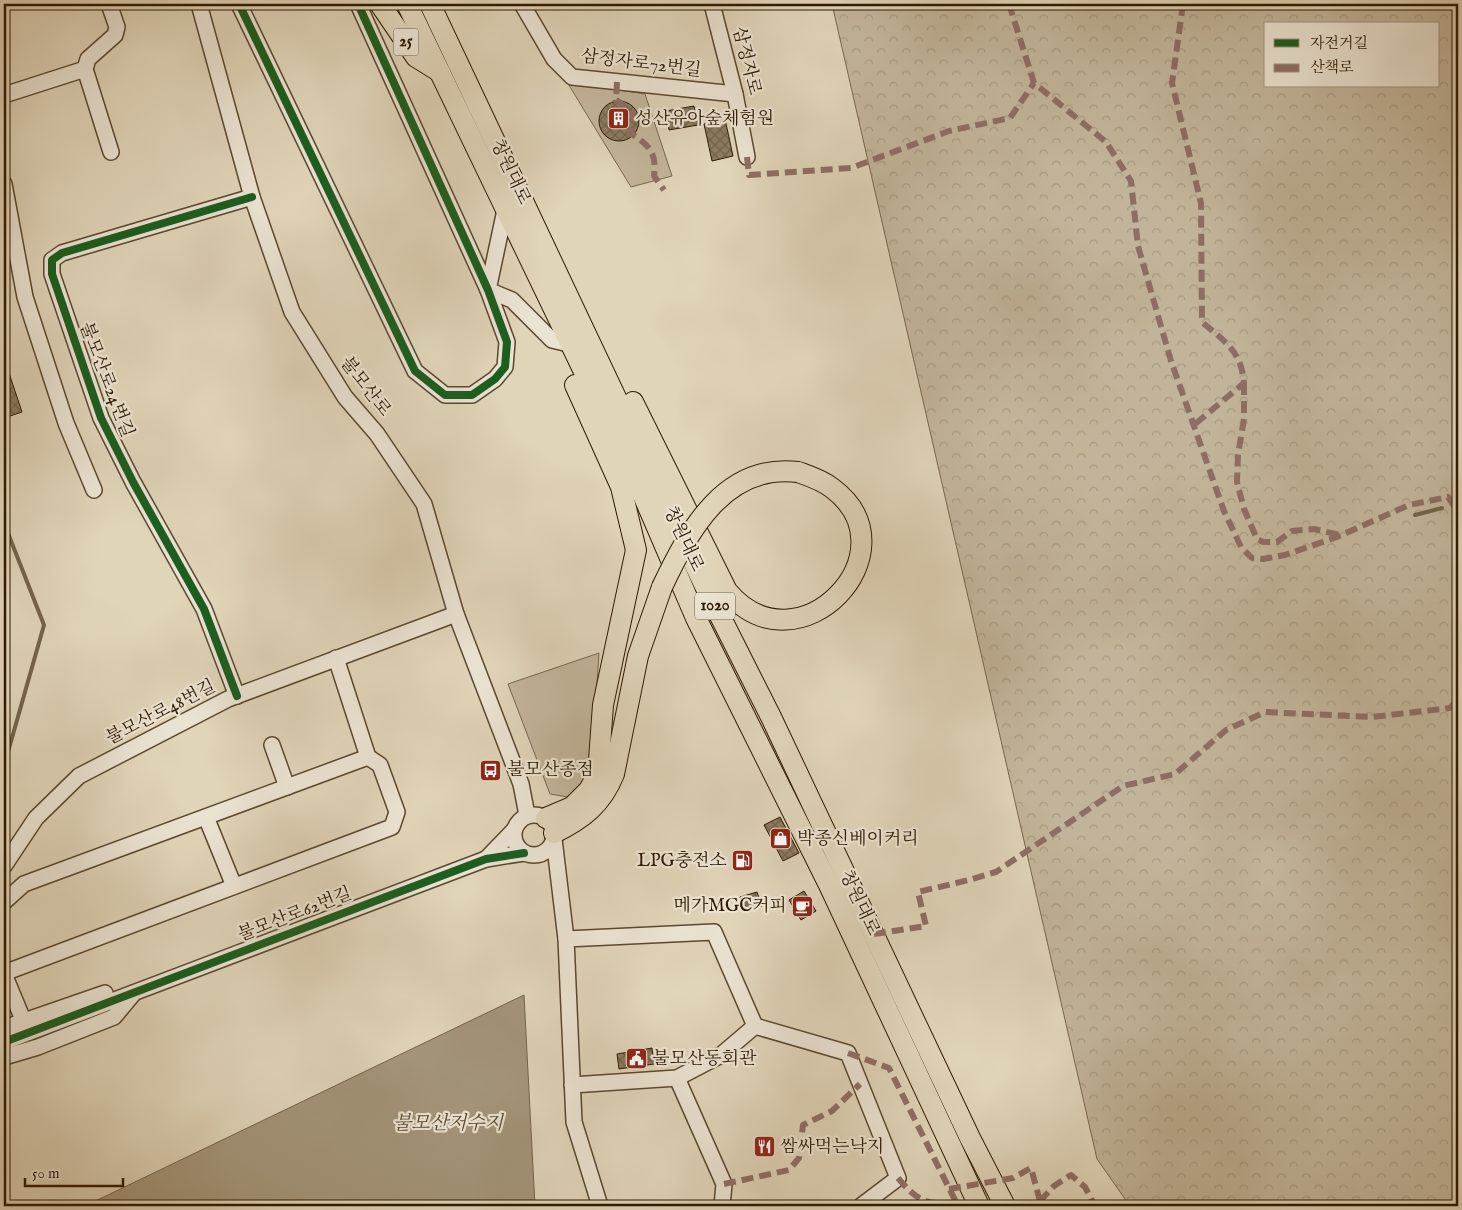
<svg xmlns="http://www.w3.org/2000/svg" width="1462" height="1210" font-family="'IM FELL English','Noto Serif KR',serif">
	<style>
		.green { fill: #c2b49a; stroke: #78674d }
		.forest { fill: url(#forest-crowns); stroke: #78674d; fill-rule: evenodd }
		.water { fill: #a4957a; stroke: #756449 }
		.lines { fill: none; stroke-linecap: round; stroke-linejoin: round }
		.stream { stroke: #756449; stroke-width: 4 }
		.building { fill: url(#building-cross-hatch); stroke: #2f1a00 }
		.minor-casing { stroke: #5b482e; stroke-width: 18 }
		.major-casing { stroke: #2f1a00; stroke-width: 22 }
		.minor { stroke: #ebe3d2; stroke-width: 15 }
		.major { stroke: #e0d4b9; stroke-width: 20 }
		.major-bridge-casing { stroke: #2f1a00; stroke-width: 22; stroke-linecap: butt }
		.major-bridge { stroke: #e0d4b9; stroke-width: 20 }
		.quiet { stroke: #8d6e63; stroke-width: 6; stroke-dasharray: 12 6; stroke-linecap: butt }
		.cycleway-casing { stroke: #ebe3d2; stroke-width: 11 }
		.cycleway { stroke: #1b5e20; stroke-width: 8 }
		.labels { text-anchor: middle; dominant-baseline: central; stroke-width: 4.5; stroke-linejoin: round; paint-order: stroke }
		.shield { fill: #ebe3d2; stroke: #67563f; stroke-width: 1 }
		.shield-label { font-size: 16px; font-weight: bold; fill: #2f1a00 }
		.street-label { font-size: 18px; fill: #2f1a00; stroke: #ebe3d2 }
		.poi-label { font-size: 18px; fill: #2f1a00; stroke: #ebe3d2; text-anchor: start }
		.water-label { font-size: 19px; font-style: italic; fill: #5e4b31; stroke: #ebe3d2 }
	</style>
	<defs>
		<pattern id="forest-crowns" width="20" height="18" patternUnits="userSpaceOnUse" patternTransform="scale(1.25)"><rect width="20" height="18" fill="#c2b49a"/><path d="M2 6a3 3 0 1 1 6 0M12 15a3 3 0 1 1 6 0" fill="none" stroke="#a79a83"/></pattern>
		<pattern id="building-cross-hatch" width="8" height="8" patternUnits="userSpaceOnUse" patternTransform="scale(1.25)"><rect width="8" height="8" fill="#8b7b60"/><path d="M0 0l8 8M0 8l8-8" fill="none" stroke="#72644d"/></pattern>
	</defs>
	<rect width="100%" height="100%" fill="#e0d4b9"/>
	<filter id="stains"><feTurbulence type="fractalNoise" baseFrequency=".004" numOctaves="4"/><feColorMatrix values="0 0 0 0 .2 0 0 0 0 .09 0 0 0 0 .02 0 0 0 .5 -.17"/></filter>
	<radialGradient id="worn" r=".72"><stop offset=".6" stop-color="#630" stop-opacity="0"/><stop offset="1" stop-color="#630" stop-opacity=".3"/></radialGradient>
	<g class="green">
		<path d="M567,82L645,94L672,176L631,187Z"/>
		<path d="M599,653L593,744L583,783L568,797L550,794L508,684Z"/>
	</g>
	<path class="forest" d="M832,4H1458V1206H1130L1097,1159ZM1266,24H1438V86H1266Z"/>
	<path class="water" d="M524,995L535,1206H85Z"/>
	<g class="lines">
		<g class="stream">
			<path d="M1455,505L1458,504"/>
			<path d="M1415,515L1442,508"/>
			<path d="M4,523L44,625L4,766"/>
		</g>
	</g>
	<g class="building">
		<circle cx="619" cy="121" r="20"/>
		<path d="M694,106L698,125L669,130L666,111Z"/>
		<path d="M725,119L733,156L712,161L704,124Z"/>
		<path d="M6,364L22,412L4,418V365Z"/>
		<path d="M780,817L799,853L783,861L764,825Z"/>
		<path d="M804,891L816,911L801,920L789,900Z"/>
		<path d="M757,892L762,906L745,912L740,897Z"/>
		<path d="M652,1048L654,1064L619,1069L617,1054Z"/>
	</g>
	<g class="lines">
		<defs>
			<g id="minor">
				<path d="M199,4L252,197L292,312L345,397L377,434L424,504L456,614L521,784L527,815"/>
				<path d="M239,4L415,371L445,395H472L495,379L505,367L507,342L488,290L358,4"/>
				<path d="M522,4L554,59L572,77L735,94"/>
				<path d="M712,4L735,94L747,157"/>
				<path d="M85,69L88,59L115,35L117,27L109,4"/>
				<path d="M4,95L85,69L111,152"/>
				<path d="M4,184L25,297L66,423L94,490"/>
				<path d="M505,210L488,290L512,300L552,340L569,344"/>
				<path d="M237,696L204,609L133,482L101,418L52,274V260L62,253L252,197"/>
				<path d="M272,745L287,787"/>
				<circle cx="534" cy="835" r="20"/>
				<path d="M206,817L234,886"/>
				<path d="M554,839L566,939L574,1122L600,1206"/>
				<path d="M486,859L514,830"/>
				<path d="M4,866L36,818L79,776L228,699L456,614"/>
				<path d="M4,902L24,884L368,757"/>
				<path d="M566,939L714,932L755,1026L721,1055L677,1078L572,1085"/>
				<path d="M4,973L392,827L397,812L380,765L368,757L336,658"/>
				<path d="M4,974L24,1022"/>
				<path d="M755,1026L848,1053L898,1178L861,1206"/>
				<path d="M4,1028L105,993"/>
				<path d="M4,1042L486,859L524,853"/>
				<path d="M4,1057L38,1047L114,1017L134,993"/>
				<path d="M677,1078L724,1184L722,1206"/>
			</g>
			<g id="major">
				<path d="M380,4L416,57L440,72"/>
				<path d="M407,4L640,488L696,618L829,885L979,1206"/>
				<path d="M430,4L704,584L771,717L970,1138L1005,1206"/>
				<path d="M633,402L727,591C798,676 917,551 832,488C822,480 809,476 798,472"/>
				<path d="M546,818L572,807L589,790L598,774L603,705L636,550L621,487L575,385"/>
				<path d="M554,833C583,819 602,804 614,774L638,656L662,587"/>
			</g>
		</defs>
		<use href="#minor" class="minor-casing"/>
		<use href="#major" class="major-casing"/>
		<use href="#minor" class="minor"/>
		<use href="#major" class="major"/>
		<defs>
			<path id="major-bridge" d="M662,587C689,530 725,463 798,472"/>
		</defs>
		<use href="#major-bridge" class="major-bridge-casing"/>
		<use href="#major-bridge" class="major-bridge"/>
		<g class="quiet">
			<path d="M1009,4L1034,83L1106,142L1131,181L1138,246L1171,361L1224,511L1241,547L1252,558L1263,559L1285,555L1337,537L1409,505L1448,497L1458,512"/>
			<path d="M1183,4L1172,83L1201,203L1202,322C1225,342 1241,350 1244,383L1194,425"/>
			<path d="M617,82L616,100L628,108L634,120L630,133C649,145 657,152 654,176L664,190"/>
			<path d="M747,157L749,175L851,168L949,131L1010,118L1034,83"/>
			<path d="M1244,383V419L1238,455L1237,482L1244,509L1257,539L1263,542H1277L1292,531L1314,529L1340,535"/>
			<path d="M874,934L926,926L918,892L969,880L996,872L1123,786L1175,774L1226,730L1265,712L1372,717L1450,708L1458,700"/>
			<path d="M848,1053L889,1068L958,1206"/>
			<path d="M898,1178C918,1202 926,1204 957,1204"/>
			<path d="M724,1184L789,1170L799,1158L803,1125L832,1111L860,1084"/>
			<path d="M949,1189L1013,1178L1031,1168L1040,1201"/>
			<path d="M1040,1201L1054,1186L1071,1175L1085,1187L1095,1206"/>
		</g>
		<defs>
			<g id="cycleway">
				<path d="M239,4L415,371L445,395H472L495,379L505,367L507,342L488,290L358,4"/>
				<path d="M237,696L204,609L133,482L101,418L52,274V260L62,253L252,197"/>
				<path d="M4,1042L486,859L524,853"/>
			</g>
		</defs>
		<use href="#cycleway" class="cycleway-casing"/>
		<use href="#cycleway" class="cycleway"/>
	</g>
	<defs>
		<symbol id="building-square" viewBox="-11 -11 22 22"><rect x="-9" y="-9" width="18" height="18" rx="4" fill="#8f2418" stroke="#ebe3d2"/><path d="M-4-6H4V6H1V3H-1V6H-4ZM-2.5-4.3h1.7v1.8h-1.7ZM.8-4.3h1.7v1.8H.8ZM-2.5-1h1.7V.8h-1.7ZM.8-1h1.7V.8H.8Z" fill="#fff"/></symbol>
		<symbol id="bus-square" viewBox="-11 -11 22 22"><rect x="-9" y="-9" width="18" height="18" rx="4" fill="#8f2418" stroke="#ebe3d2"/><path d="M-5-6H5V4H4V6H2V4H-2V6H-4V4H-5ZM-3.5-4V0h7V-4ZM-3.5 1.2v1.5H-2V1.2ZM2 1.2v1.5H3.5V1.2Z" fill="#fff"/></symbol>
		<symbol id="shop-square" viewBox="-11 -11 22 22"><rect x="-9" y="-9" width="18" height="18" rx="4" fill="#8f2418" stroke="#ebe3d2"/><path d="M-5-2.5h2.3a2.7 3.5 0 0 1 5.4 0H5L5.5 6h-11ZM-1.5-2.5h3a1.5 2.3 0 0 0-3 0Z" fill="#fff"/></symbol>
		<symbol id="fuel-square" viewBox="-11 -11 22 22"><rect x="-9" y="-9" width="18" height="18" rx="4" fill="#8f2418" stroke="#ebe3d2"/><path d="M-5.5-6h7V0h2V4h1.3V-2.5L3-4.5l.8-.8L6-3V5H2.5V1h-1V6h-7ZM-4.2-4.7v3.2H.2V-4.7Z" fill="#fff"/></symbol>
		<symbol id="cafe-square" viewBox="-11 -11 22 22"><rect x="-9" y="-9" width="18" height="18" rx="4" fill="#8f2418" stroke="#ebe3d2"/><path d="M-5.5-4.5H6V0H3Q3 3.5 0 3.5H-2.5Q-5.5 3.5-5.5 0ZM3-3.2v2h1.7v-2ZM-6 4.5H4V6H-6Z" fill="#fff"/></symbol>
		<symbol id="civic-square" viewBox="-11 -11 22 22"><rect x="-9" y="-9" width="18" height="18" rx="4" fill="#8f2418" stroke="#ebe3d2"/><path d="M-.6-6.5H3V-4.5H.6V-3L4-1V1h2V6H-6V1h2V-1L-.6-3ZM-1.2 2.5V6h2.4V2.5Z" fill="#fff"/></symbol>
		<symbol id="restaurant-square" viewBox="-11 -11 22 22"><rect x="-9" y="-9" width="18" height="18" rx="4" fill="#8f2418" stroke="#ebe3d2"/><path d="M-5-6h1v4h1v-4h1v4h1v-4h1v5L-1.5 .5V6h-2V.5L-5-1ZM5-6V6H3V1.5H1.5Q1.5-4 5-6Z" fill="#fff"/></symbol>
	</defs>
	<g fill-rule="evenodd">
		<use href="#building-square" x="606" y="106" width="25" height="25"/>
		<use href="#bus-square" x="478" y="758" width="25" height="25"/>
		<use href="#shop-square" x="768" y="826" width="25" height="25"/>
		<use href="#fuel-square" x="730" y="848" width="25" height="25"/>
		<use href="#cafe-square" x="790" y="894" width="25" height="25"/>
		<use href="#civic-square" x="624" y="1046" width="25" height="25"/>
		<use href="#restaurant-square" x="752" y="1134" width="25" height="25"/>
	</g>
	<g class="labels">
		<g class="shield">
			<rect x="393.5" y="28.5" width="25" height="27" rx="4"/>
			<rect x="695" y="592.5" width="40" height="27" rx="4"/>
		</g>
		<g class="shield-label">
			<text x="406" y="42">25</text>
			<text x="715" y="606">1020</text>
		</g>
		<g class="street-label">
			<text transform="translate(746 61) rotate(76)">삼정자로</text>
			<text transform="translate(641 64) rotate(7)">삼정자로72번길</text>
			<text transform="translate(510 172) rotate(65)">창원대로</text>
			<text transform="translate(106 380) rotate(69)">불모산로24번길</text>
			<text transform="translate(365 387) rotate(52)">불모산로</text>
			<text transform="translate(683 539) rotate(65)">창원대로</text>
			<text transform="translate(161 713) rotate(-27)">불모산로48번길</text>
			<text transform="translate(859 903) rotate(65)">창원대로</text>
			<text transform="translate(295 915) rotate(-21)">불모산로62번길</text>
		</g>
		<g class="poi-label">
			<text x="635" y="119">성산유아숲체험원</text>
			<text x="507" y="770">불모산종점</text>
			<text x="797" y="839">박종신베이커리</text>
			<text x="727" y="861" text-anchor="end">LPG충전소</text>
			<text x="787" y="906" text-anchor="end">메가MGC커피</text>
			<text x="652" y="1059">불모산동회관</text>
			<text x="780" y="1147">쌈싸먹는낙지</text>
		</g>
		<g class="water-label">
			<text x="448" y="1124">불모산저수지</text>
		</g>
	</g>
	<rect width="1462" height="1210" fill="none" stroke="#e0d4b9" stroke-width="20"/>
	<rect x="5" y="5" width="1452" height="1200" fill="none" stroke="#2f1a00" stroke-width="2.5"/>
	<rect x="10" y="10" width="1442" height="1190" fill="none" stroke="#2f1a00"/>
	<rect x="1264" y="22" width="175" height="65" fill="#ebe3d2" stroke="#a0937e"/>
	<rect x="1274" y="39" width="25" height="8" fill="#1b5e20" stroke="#a0937e"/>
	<text x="1310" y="48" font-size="15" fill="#2f1a00">자전거길</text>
	<rect x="1274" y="64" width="25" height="8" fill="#8d6e63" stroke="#a0937e"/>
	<text x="1310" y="72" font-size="15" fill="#2f1a00">산책로</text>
	<path d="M25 1178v8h98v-8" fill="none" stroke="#2f1a00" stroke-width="2.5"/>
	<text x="32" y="1178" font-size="15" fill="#2f1a00" stroke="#ebe3d2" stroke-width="4" paint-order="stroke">50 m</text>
	<rect width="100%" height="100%" filter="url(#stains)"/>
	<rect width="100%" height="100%" fill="url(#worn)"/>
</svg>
